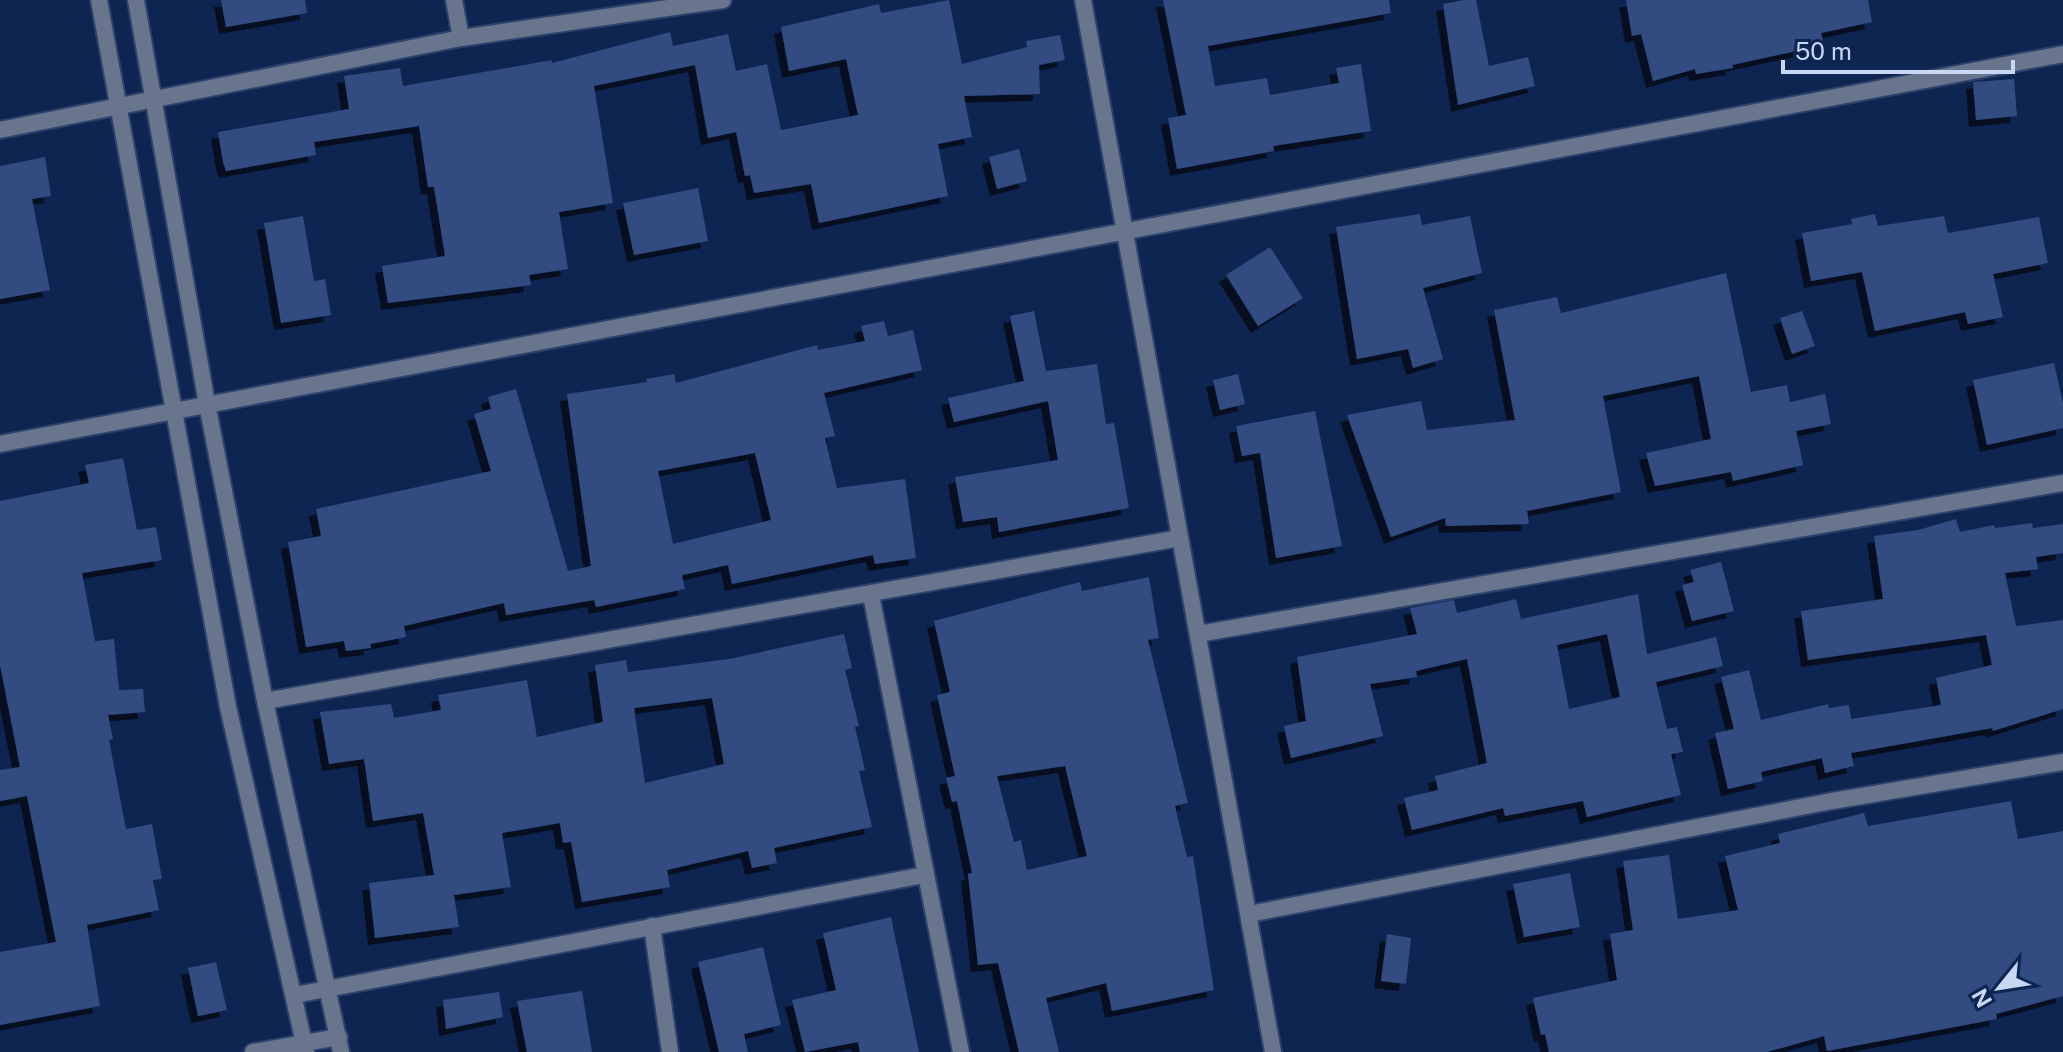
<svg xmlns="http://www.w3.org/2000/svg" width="2063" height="1052" font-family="'Public Sans',sans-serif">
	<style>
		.building { fill: #304b80; fill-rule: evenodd; filter: url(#shadow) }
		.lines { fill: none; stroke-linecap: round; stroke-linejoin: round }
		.minor-casing { stroke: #2c416b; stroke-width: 20 }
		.tertiary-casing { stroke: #2c416b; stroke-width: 20 }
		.minor { stroke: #68758c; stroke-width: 16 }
		.tertiary { stroke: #68758c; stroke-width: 16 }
	</style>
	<defs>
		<filter id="shadow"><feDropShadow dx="-7" dy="7" stdDeviation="0" flood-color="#0009"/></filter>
	</defs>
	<rect width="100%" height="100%" fill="#0e2451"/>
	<g class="building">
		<path d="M221,0H305L307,13L226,27Z"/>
		<path d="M949,0L962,64L1027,47L1026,41L1060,35L1065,60L1039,65L1040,94L964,96L972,137L938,144L948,196L819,223L811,184L754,193L750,175L745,176L736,132L708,138L695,65L594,86L613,203L559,212L568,269L529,275L531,285L388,303L382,266L445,256L434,187H428L419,126L314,142L316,155L226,171L223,162L218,132L349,109L344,76L400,68L403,86L552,60V63L670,32L673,46L728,34L736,71L767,64L781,130L858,115L846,59L789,71L781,27L879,4L881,13Z"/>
		<path d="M1163,0H1389L1391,13L1208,46L1215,86L1267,78L1270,95L1339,83L1336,68L1361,64L1371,131L1273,146L1274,151L1177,169L1168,118L1186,115Z"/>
		<path d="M1464,0H1476L1489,66L1528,57L1535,86L1458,105L1443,4Z"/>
		<path d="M1626,0H1868L1872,22L1821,33L1824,45L1732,65L1733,68L1696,74L1695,69L1653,81L1641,34L1632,36Z"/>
		<path d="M2014,79L2017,116L1976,120L1973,82Z"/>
		<path d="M1019,149L1027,181L997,189L989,157Z"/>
		<path d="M45,157L51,196L32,199L50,290L0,299V166Z"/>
		<path d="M698,188L708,241L634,255L623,203Z"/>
		<path d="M1420,214L1422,225L1470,216L1482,273L1423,288L1443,359L1413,368L1408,349L1357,359L1336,227Z"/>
		<path d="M1875,214L1878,226L1944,216L1948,233L2039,217L2048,263L1993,274L2003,317L1968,324L1965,312L1875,331L1862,272L1811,281L1802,233L1852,224L1851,219Z"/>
		<path d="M303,216L314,281L325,279L331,315L281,323L264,223Z"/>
		<path d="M1270,247L1303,298L1258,326L1226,275Z"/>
		<path d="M1726,273L1751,392L1787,385L1790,402L1825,394L1831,424L1796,431L1803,465L1733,481L1731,472L1655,486L1646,453L1711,439L1699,376L1603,396L1621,492L1527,511L1529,524L1446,526L1445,518L1391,537L1347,415L1421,401L1427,430L1515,420L1494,310L1557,297L1561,313Z"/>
		<path d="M1034,311L1046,371L1097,364L1106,424L1114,423L1129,508L999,532L997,517L963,522L955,477L1058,460L1048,401L954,422L948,398L1024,381L1010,316Z"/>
		<path d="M1802,311L1815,346L1792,354L1780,318Z"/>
		<path d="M884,321L888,336L913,330L922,370L824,393L835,436L825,438L837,488L905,479L916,558L875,564L873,555L732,584L728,565L682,575L685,589L596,607L594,600L506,615L504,603L404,626L406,637L370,644L371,648L346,651L344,641L306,647L288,542L321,536L316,509L491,471L474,414L491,409L488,397L516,389L568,571L591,566L567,394L647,382L646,379L674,374L676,383L817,345L818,350L865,341L861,326ZM755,453L771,520L673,544L658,471Z"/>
		<path d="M2054,363L2063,403V428L1987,445L1973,380Z"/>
		<path d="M1238,374L1245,404L1220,410L1213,380Z"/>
		<path d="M1315,411L1342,546L1276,558L1260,453L1242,456L1236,426Z"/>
		<path d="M123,458L137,530L156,527L162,560L82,573L95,641L114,639L119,690L143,689L145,712L108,715L113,739L109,740L126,829L152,824L162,879L153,880L159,910L87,925L100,1006L0,1025V952L56,942L27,796L0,801V770L20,767L0,665V501L89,483L85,465Z"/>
		<path d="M1956,519L1960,532L1994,525L1995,528L2032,523L2033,528L2063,524V553L2036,557L2038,569L2005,573L2016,626L2063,620V709L1993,731L1992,728L1851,753L1854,766L1825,773L1822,758L1761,772L1763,781L1728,789L1715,733L1734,729L1721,677L1749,670L1761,720L1828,704L1829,708L1849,705L1851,719L1941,705L1936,678L1992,665L1986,635L1808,660L1801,611L1883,599L1874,536L1918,530Z"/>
		<path d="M1721,562L1734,611L1692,621L1682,585L1694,582L1690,570Z"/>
		<path d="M1149,577L1159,638L1148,640L1188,803L1175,806L1187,857L1193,856L1214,990L1112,1011L1106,983L1046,998L1059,1052H1019L998,963L978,965L968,874L972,873L957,801L952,802L946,778L955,776L937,695L950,692L934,621L1080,582L1082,591ZM1065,766L1087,856L1027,870L1021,840L1014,842L997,776Z"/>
		<path d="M1638,594L1647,654L1716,637L1723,666L1656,682L1667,729L1677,727L1683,752L1671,754L1681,795L1587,817L1583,801L1505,816L1503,808L1412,830L1404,798L1438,790L1435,776L1487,763L1467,659L1416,671L1417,677L1370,684L1383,736L1291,758L1284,726L1306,721L1297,657L1417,634L1410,608L1454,600L1457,613L1516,599L1521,619ZM1607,634L1620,697L1569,709L1557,645Z"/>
		<path d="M844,634L852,668L845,670L859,726L855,727L865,770L859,771L872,827L774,848L777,863L752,868L748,851L667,870L670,887L582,902L571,842L563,843L560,823L502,833L511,887L454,895L459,927L375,938L369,883L434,875L423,813L373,821L364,759L329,764L320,712L391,704L394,718L441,710L438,695L527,680L537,737L603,722L595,665L626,660L628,672L729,659ZM712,698L724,764L645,783L634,708Z"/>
		<path d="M2011,801L2018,839L2063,831V996L1996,1014L1997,1019L1827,1051L1824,1036L1767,1052H1549L1545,1034L1541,1035L1533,998L1617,980L1610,934L1633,930L1623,861L1669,855L1678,919L1738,910L1725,856L1780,843L1778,834L1864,813L1868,826Z"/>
		<path d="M1570,873L1580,927L1524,937L1513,884Z"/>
		<path d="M891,917L919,1052H860L858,1042L805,1052L792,1000L836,990L823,933Z"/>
		<path d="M1387,934L1411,938L1406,984L1381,981Z"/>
		<path d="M763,947L781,1025L744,1034L748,1052H719L698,962Z"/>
		<path d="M216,962L227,1010L198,1016L188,968Z"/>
		<path d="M582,991L592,1052H527L517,1001Z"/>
		<path d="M499,992L503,1017L446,1029L443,1000Z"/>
	</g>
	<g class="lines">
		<defs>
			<g id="minor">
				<path d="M454,0L461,38"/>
				<path d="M1083,0L1273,1052"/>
				<path d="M0,130L461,38L723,0"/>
				<path d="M0,444L2063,54"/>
				<path d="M871,595L961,1052"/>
				<path d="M1198,634L2063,483"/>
				<path d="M265,701L1180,538"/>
				<path d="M1249,914L1832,801L2063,762"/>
				<path d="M652,926L670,1052"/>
				<path d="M295,995L924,875"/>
				<path d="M253,1052L339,1037"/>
			</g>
			<g id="tertiary">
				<path d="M99,0L228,707L306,1052"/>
				<path d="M136,0L207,404L265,701L341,1052"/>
			</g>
		</defs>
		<use href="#minor" class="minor-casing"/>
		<use href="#tertiary" class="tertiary-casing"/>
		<use href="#minor" class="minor"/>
		<use href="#tertiary" class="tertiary"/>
	</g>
	<g transform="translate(1999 988) rotate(240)" stroke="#0e2451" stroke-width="6" paint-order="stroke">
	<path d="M0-6L14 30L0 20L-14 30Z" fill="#c7d7f4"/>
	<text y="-12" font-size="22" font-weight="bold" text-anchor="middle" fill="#c7d7f4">N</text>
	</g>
	<path d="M1783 60v12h230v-12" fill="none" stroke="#c7d7f4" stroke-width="4"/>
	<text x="1795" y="60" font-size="24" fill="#c7d7f4" stroke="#0e2451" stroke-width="6" paint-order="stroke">50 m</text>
</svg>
